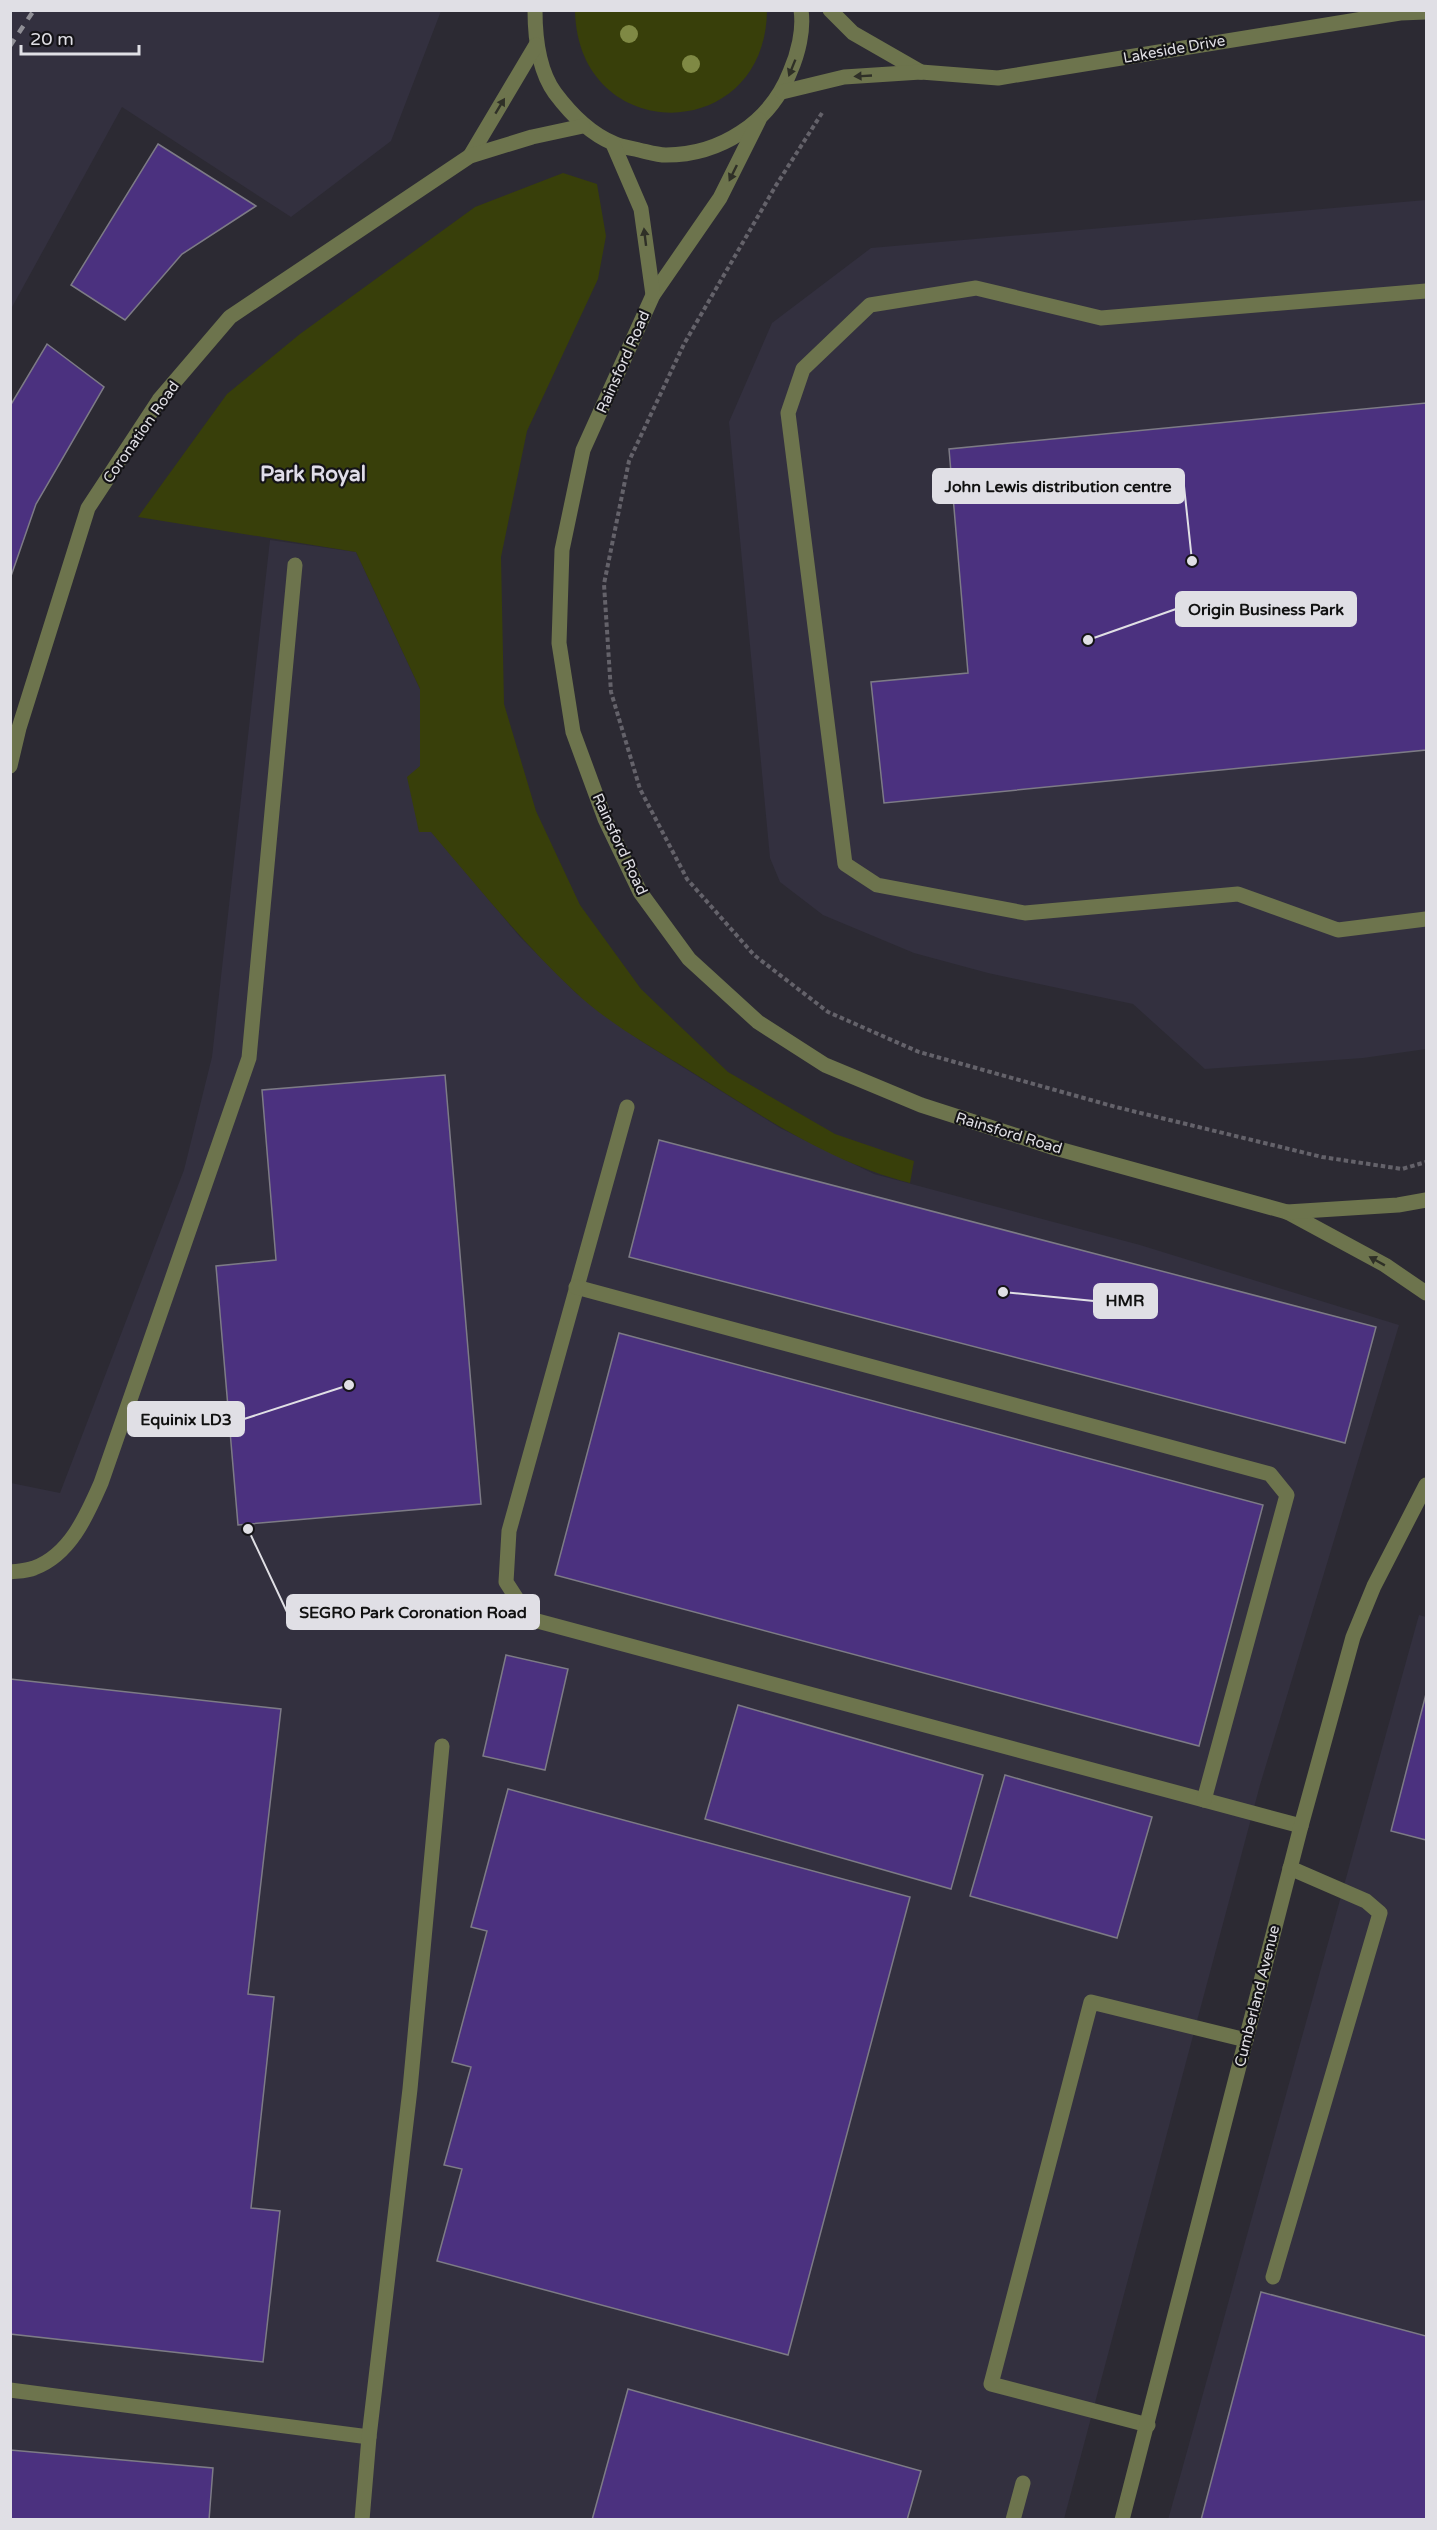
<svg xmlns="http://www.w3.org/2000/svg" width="1437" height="2530" font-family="'Varela Round',sans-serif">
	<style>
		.built { fill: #33303f }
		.green { fill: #383f0a }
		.building { fill: #4b317f; stroke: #7d7b86; stroke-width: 1.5 }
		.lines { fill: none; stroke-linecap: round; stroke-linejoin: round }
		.path { stroke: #64626a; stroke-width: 4; stroke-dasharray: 4.5 3; stroke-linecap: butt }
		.minor { stroke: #6d744d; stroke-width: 15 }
		.rail { stroke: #908f96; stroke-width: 4.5; stroke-dasharray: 8 8; stroke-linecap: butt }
		.tree { fill: #7f8944 }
		.oneway { fill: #2f3027 }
		.labels { text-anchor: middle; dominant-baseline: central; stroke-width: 4.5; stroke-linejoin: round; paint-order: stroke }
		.street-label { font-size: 15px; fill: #e0dfe5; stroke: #141317 }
		.district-label { font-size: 21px; font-weight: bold; fill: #e0dde9; stroke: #141317 }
		.leader { fill: none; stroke: #e0dfe5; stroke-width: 2 }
		.callout-dot { fill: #e0dfe5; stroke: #141317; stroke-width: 2 }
		.callout { fill: #e0dfe5; stroke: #e0dfe5; stroke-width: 2 }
		.callout-label { font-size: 16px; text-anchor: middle; font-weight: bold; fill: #111 }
	</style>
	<rect width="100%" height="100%" fill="#2c2a33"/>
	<g class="built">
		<path d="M11,10H441V11L391,141L291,217L122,107L11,309Z"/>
		<path d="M1426,200V1049L1363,1058L1205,1069L1133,1004L988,973L914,953L823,915L780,882L770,858L729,422L772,323L871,248Z"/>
		<path d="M270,540L356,552L420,689V766L431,831L520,937L576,993L641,1041L780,1128L874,1174L1140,1245L1399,1325L1260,1785L1064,2519L11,2520V1483L60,1493L184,1170L212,1057Z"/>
		<path d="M1419,1615L1426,1617V2519L1168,2520Z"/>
	</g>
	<g class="green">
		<path d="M575,11H767C765,146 578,147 575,11Z"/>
		<path d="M563,173L597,184L606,236L598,279L527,431L501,557L504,704L536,811L580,905L641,989L728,1072L835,1134L914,1161L910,1183C828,1162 757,1113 687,1069C651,1047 605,1021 574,991C522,942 477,886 431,832H419L407,777L420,766V689L356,552L138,517L227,394L300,334L475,207Z"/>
	</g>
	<g class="building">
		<path d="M158,144L256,206L182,254L125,320L71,285Z"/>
		<path d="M47,344L104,387L36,504L10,579V406Z"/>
		<path d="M1426,403V750L884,803L871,682L968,673L949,449Z"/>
		<path d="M445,1075L481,1504L238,1525L216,1266L276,1260L262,1090Z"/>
		<path d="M659,1140L1376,1327L1345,1443L629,1257Z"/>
		<path d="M619,1333L1263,1505L1199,1746L555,1575Z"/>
		<path d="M506,1655L568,1669L545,1770L483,1756Z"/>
		<path d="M10,1679L281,1709L248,1994L274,1997L251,2208L280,2211L263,2362L10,2334Z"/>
		<path d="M1426,1694V1840L1391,1831Z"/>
		<path d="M738,1705L983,1775L951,1889L705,1819Z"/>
		<path d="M1005,1775L1152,1817L1117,1938L970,1896Z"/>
		<path d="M508,1789L910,1897L788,2355L437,2261L462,2169L444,2165L471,2067L452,2062L487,1931L471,1927Z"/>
		<path d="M1261,2292L1426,2336V2520H1201Z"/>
		<path d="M628,2389L921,2471L907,2520H592Z"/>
		<path d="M10,2450L213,2468L209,2520H10Z"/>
	</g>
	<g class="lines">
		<path class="path" d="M822,113L775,187L684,344L629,461L604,584L611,692L640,789L687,879L754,955L828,1012L919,1052L1116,1107L1322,1157L1402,1169L1426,1162"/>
		<g class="minor">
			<path d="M535,10C535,37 539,71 555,93C570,113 589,133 613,143C621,147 631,148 639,150C648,152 657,155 666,155C720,155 770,123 790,72C798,54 804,30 801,10"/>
			<path d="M830,10L853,33L921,72"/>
			<path d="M782,92L844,77L921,72L998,78L1400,13L1426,12"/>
			<path d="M759,120L720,198L653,295L583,450L562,550L559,643L573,732L605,819L640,892L689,959L758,1022L825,1065L921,1105L1055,1148L1287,1212L1385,1265L1426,1293"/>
			<path d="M613,144L641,209L653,295"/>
			<path d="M470,156L536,45"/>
			<path d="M1426,291L1101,318L976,288L870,305L803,369L788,413L845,864L877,885L1025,913L1238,894L1338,930L1426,919"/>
			<path d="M10,766L19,728L88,508L159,400L230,317L470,156L532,137L583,126"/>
			<path d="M627,1107L509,1531L506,1582L530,1619L1301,1826"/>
			<path d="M1287,1212L1398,1205L1426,1200"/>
			<path d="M576,1287L1270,1474L1287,1495L1204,1800"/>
			<path d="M10,1572C18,1571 27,1571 34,1568C70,1555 87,1515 101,1483L249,1058L295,565"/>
			<path d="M1273,2277L1380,1913L1366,1901L1290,1868"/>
			<path d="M10,2390L369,2437"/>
			<path d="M1148,2425L991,2384L1091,2002L1246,2040"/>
			<path d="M362,2520L369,2437L410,2089L442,1746"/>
			<path d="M1013,2520L1023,2483"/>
			<path d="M1122,2520L1301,1826L1353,1637L1374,1586L1426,1485"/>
		</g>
		<path class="rail" d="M10,46L34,10"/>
	</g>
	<g class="tree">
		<circle cx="629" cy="34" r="9"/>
		<circle cx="691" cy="64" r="9"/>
	</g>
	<defs><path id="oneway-solid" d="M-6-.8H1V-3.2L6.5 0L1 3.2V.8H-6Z" transform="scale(1.5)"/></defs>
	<g class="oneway">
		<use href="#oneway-solid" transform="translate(792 68) rotate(112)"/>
		<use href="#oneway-solid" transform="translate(863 76) rotate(177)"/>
		<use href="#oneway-solid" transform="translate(500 106) rotate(-59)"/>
		<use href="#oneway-solid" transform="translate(733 173) rotate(116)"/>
		<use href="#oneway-solid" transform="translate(645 237) rotate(-97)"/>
		<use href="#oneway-solid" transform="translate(1377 1261) rotate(-151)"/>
	</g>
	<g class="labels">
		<g class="street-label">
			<text transform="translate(1174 49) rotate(-10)">Lakeside Drive</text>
			<text transform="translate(623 362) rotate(-66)">Rainsford Road</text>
			<text transform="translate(141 432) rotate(-55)">Coronation Road</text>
			<text transform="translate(620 844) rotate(65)">Rainsford Road</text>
			<text transform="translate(1009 1133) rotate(17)">Rainsford Road</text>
			<text transform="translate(1257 1996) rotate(-76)">Cumberland Avenue</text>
		</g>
		<g class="district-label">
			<text x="313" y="474">Park Royal</text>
		</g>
	</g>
	<path class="leader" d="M1192 561L1184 486M1088 640L1176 609M1003 1292L1094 1301M349 1385L244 1419M248 1529L287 1612"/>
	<g class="callout-dot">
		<circle cx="1192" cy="561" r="6"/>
		<circle cx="1088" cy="640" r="6"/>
		<circle cx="1003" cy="1292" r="6"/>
		<circle cx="349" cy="1385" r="6"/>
		<circle cx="248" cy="1529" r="6"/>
	</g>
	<g class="callout">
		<rect x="933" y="469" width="251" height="34" rx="6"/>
		<rect x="1176" y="592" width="180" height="34" rx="6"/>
		<rect x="1094" y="1284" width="63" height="34" rx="6"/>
		<rect x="128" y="1402" width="116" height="34" rx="6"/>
		<rect x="287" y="1595" width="252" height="34" rx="6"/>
	</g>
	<g class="callout-label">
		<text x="1058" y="492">John Lewis distribution centre</text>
		<text x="1266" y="615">Origin Business Park</text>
		<text x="1125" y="1306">HMR</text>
		<text x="186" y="1425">Equinix LD3</text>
		<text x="413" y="1618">SEGRO Park Coronation Road</text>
	</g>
	<rect width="1437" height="2530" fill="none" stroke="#e0dfe5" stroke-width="24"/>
	<path d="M21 45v9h118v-9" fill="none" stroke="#e0dfe5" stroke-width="3"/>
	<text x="30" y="45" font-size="18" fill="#e0dfe5" stroke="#141317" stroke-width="4.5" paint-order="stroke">20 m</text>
</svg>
